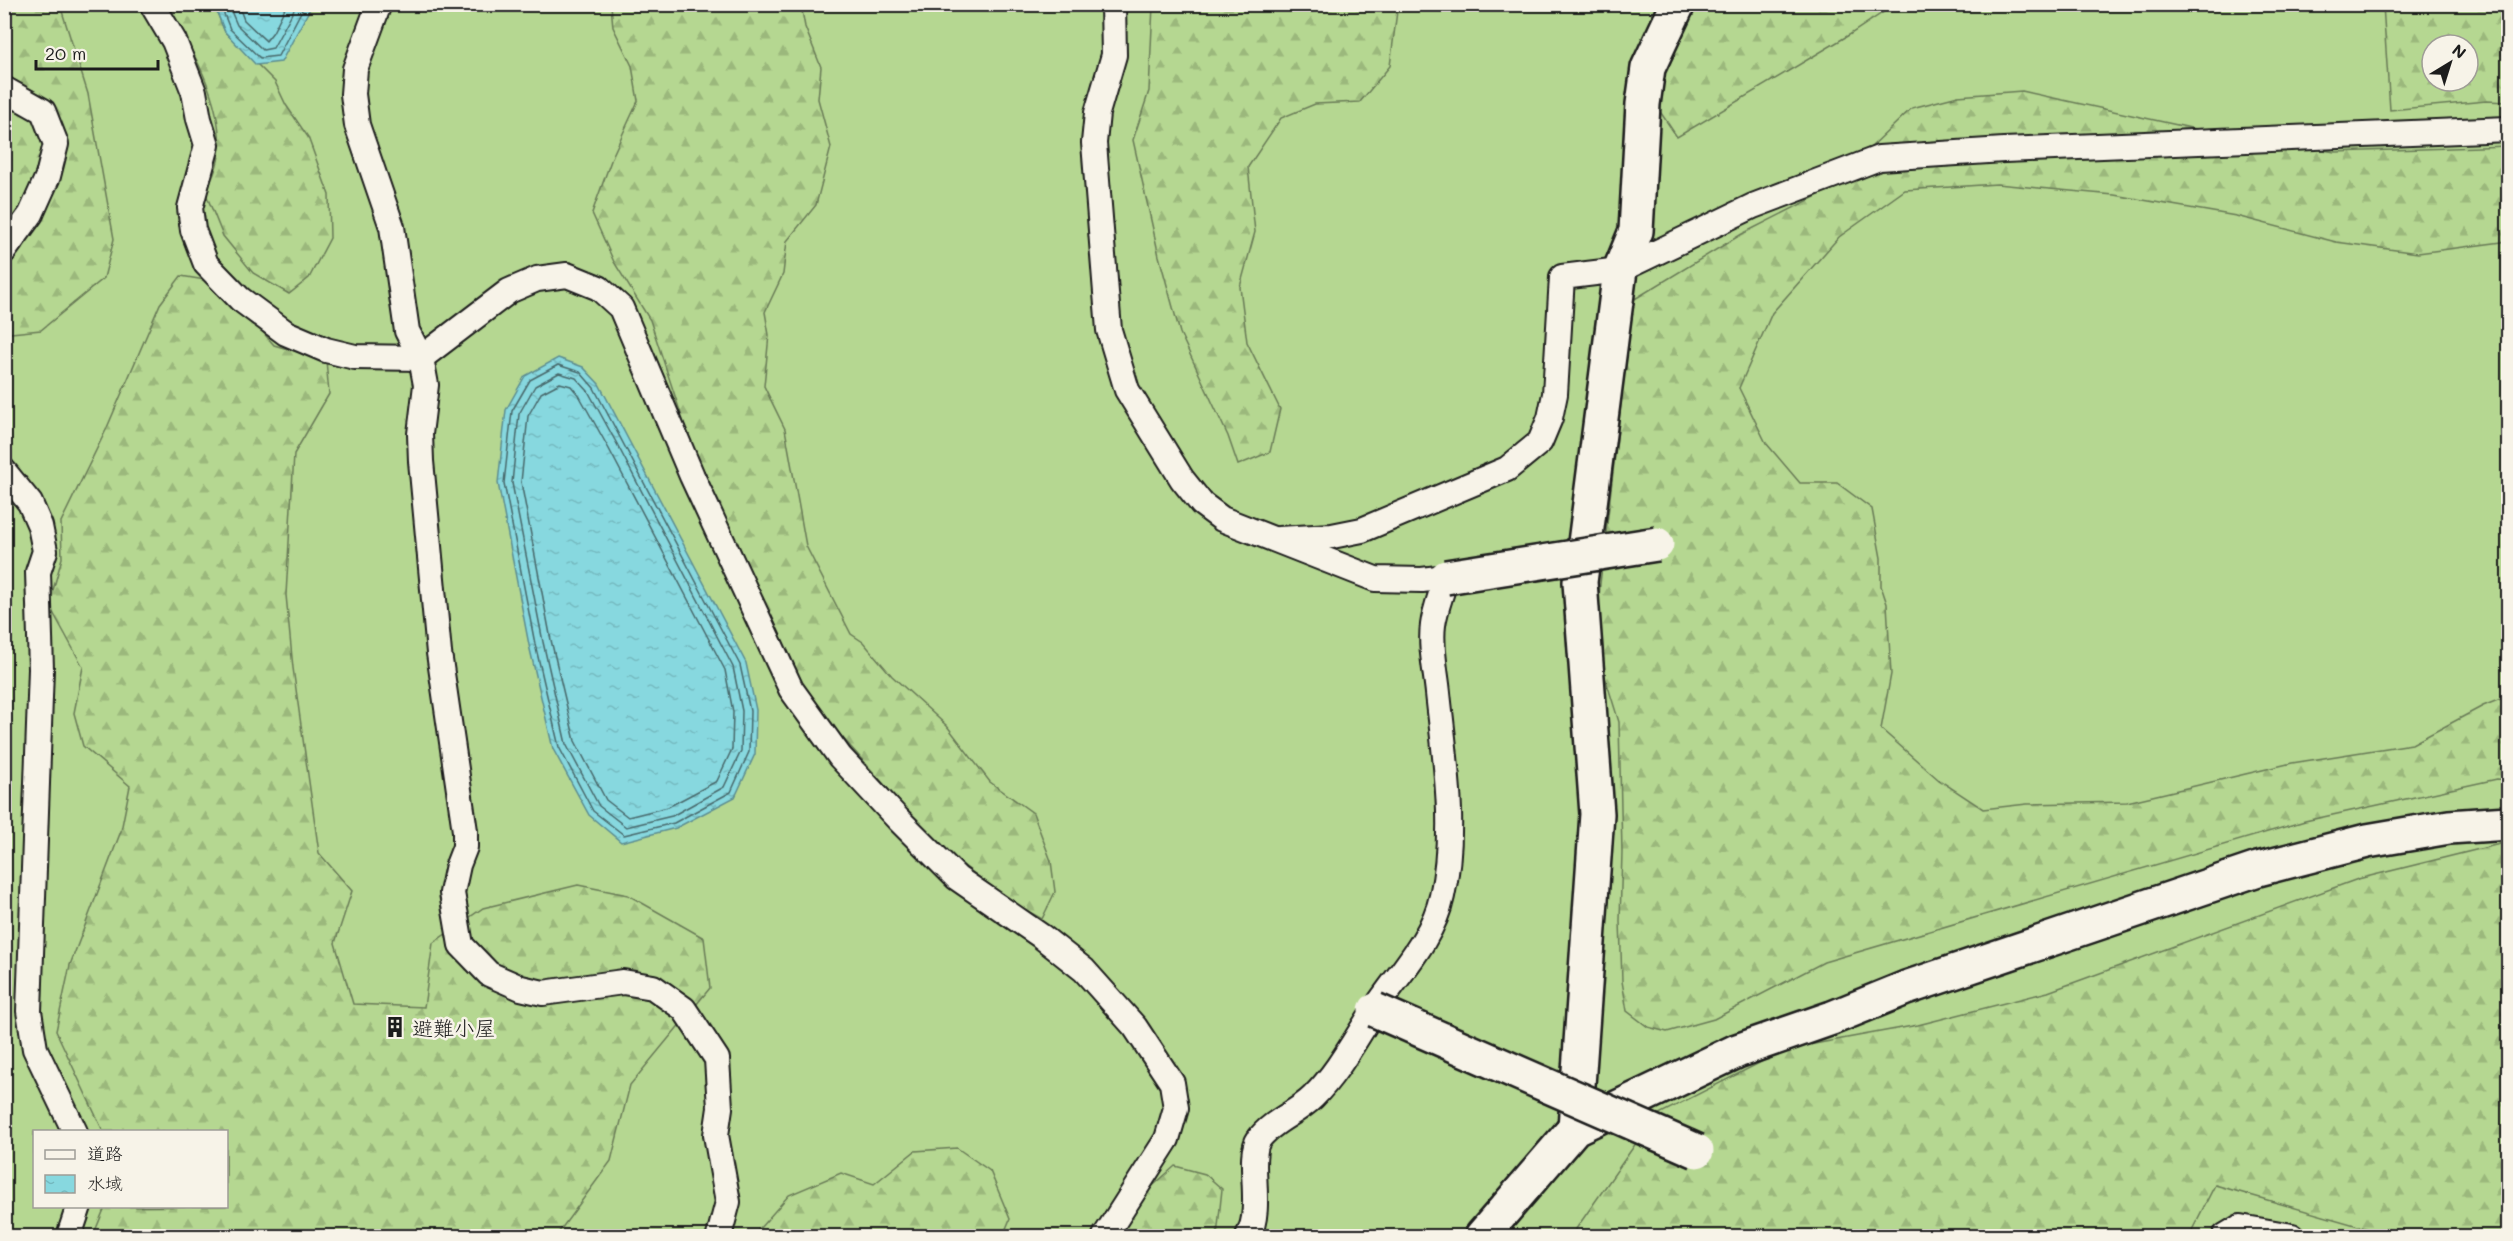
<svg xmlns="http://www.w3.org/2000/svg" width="2513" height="1241" font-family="Mali,'Klee One',sans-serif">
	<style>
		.grass { fill: #b5d791; stroke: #687a56; stroke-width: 1.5; fill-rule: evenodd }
		.forest { fill: url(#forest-firs); stroke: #687a56; stroke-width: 1.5; fill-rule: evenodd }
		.water { fill: url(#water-ripples); stroke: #5c8d91; stroke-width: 1.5 }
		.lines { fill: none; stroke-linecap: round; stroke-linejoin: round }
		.shore { stroke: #47676a; stroke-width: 1.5 }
		.lane-casing { stroke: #1c1c1c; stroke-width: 28 }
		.street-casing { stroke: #1c1c1c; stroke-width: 38 }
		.lane { stroke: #f7f3e8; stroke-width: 24 }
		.street { stroke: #f7f3e8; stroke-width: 33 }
		.street-bridge-casing { stroke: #1c1c1c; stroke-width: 38; stroke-linecap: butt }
		.street-bridge { stroke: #f7f3e8; stroke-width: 33 }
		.labels { text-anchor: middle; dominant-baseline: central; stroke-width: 5; stroke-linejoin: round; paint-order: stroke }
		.poi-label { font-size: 21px; fill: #1c1c1c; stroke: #f7f3e8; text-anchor: start }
	</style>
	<defs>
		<pattern id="forest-firs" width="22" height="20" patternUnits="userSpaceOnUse" patternTransform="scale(1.5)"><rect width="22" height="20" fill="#b5d791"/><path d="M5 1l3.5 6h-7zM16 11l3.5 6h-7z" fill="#9bb87c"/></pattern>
		<pattern id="water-ripples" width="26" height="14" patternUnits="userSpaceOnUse" patternTransform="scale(1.5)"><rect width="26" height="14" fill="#87d8df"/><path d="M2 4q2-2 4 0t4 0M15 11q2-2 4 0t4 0" fill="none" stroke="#74b9bf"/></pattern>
	</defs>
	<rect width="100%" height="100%" fill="#f3e6d7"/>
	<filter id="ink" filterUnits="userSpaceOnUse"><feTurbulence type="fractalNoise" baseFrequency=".0167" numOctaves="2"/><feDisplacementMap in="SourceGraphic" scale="12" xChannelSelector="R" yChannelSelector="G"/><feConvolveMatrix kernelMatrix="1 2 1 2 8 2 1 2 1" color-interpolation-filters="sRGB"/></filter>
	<g filter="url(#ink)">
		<path class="grass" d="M5,5H2508V1236H5ZM2432,45H2468V81H2432ZM34,1132H226V1206H34Z"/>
		<g class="forest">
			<path d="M4,5H60L88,94L114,239L104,278L41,330L11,333L4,327Z"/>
			<path d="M165,5H214L225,32L275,82L286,105L308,137L329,195L330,238L309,278L289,294L253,273L223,236L206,194C210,182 218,168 219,155C224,102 192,48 165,5Z"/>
			<path d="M611,5H801L805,27L821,67L818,99L831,147L816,205L787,241L783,274L765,312L769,335L764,386L785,429L806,546L851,634L863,642L892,676L947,726L990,782L1033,813L1051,861L1055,892L1042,919L1015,904L959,862L915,819L841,736L800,685L700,472L650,320L614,262L592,213L613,155L638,101L632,66L613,27Z"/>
			<path d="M1153,5L1395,4L1397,11L1390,66L1360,102L1315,104L1281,118L1248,167L1255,232L1240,287L1247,342L1280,409L1270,452L1238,465L1228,436L1180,333L1159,256L1133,140L1149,91Z"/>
			<path d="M1693,5H1894L1849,35L1677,137L1659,110L1668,57Z"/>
			<path d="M2383,5H2508V102L2486,101L2390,110ZM2432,45H2468V81H2432Z"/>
			<path d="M2022,91L2191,128L2335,152L2508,146V238L2502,242L2418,253L2336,242L2236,216L2114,195L1997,184L1905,190L1839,237L1772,313L1739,388L1766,443L1800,483H1837L1872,509L1881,558V586L1887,604L1891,674L1881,729L1939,780L1983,809L2027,804L2127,802L2292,763L2412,744L2483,706L2508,696V780L2497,779L2305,821L1824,962L1714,1019L1667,1032L1648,1027L1627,1011L1622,981L1620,921L1622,852L1619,722L1596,648L1600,584L1633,300L1742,234L1823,193L1912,108L1958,96Z"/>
			<path d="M181,276L205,280L242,308L274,345L326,360L329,394L294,454L286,595L293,668L319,853L352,891L335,943L353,1004L424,1007L433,943L483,908L578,885L628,895L704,938L710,988L630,1085L611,1161L556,1236H93L105,1207L226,1206V1132L103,1131L56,1031L70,965L121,831L130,786L83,746L74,713L83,667L49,605L62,558L61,522L106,430L160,304Z"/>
			<path d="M2508,842V1236H2393L2215,1185L2189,1236H1571L1655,1116L1787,1049L1918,1025L2048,992L2358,879Z"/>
			<path d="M957,1148L990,1171L1010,1219L1003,1236H753L789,1195L841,1173L874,1184L915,1151Z"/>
			<path d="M1175,1166L1205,1174L1222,1189L1217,1236H1116L1146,1192Z"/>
		</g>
		<g class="water">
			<path d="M214,5H312L281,62L256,65L225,32Z"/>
			<path d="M558,358L583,367L599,384L746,663L756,710L755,754L735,797L676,828L621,842L589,815L553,749L529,645L498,483L506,410L525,376Z"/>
		</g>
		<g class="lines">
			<g class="shore">
				<path d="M220,4L230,29L260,58L278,56L305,4"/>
				<path d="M228,4L237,25L263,50L273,48L297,4"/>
				<path d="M238,4L244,20L266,41L273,32L287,4"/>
				<path d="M558,365L580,372L594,388L740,665L750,711L749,752L731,792L674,823L624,835L593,811L559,747L535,644L504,483L512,411L530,380Z"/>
				<path d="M559,373L576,378L588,391L617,444L733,667L742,711L741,751L724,787L672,816L626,827L599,806L566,744L543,642L512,483L519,414L535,386Z"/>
				<path d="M560,383L571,386L580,397L609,449L725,670L733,712L732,749L717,781L668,807L628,817L606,800L575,741L551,640L521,482L528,416L541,393Z"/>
			</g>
			<defs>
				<g id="lane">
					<path d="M152,4L174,41L194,92L199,119L207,145L190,208L193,230L206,264L240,299L286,333L326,350L355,357L421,358L509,291L537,279L567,275L599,288L621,308L692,476L791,689L840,757L898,819L957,878L1041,936L1084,970L1135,1027L1172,1083L1176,1108L1167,1139L1105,1236"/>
					<path d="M379,4L355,69L353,94L357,125L392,227L407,331L421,358L426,385L420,434L421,461L439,653L465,831V847L458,865L452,893L461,945L489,974L521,988L543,993L623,982L653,987L684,1009L717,1059L720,1108L716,1135L728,1202L719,1236"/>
					<path d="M1113,4L1114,55L1097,113L1094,143L1109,330L1127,390L1182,479L1202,504L1222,519L1375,579L1422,580L1446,577C1442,593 1435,609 1433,625C1430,647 1436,672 1438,693C1445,760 1457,829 1442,896C1433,939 1399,973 1375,1009C1355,1039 1339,1071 1313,1097C1297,1113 1272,1121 1259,1139C1246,1157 1264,1208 1248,1236"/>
					<path d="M4,89L43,111L56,144L48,176L31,214L4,251"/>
					<path d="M4,471L30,503L40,526L45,551L38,572L41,669L29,1011L35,1049L75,1132"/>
					<path d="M1279,539L1332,536L1362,530L1507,469L1540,442L1550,418L1555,394L1562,277L1620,270L1753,206L1879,158L2004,150L2508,129"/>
					<path d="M69,1236L79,1206"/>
					<path d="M2225,1236L2240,1227L2292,1236"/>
				</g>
				<g id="street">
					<path d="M1575,1128L1597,814L1580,582L1620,270L1636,231L1643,104L1648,68L1678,4"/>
					<path d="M1482,1236L1575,1128L1737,1051L1832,1018L1906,988L2258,869L2367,841L2449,827L2508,823"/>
				</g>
			</defs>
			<use href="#lane" class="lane-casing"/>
			<use href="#street" class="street-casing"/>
			<use href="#lane" class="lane"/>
			<use href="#street" class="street"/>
			<defs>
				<g id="street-bridge">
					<path d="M1446,577L1657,544"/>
					<path d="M1375,1010L1697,1151"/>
				</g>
			</defs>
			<use href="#street-bridge" class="street-bridge-casing"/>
			<use href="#street-bridge" class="street-bridge"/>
		</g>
	</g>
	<defs>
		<symbol id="building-bare" viewBox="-9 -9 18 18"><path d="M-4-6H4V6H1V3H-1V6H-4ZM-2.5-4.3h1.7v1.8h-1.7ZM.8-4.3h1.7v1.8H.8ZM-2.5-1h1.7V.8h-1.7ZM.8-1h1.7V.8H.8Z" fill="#1c1c1c" stroke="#f7f3e8" stroke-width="2.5" paint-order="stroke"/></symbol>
	</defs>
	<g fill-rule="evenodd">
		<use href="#building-bare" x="380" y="1012" width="30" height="30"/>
	</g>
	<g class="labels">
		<g class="poi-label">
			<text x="412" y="1027">避難小屋</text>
		</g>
	</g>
	<rect width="2513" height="1241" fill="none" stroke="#f7f3e8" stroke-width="24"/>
	<rect x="12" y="12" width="2489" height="1217" fill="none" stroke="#1c1c1c" stroke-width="2" filter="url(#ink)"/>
	<rect x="33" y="1130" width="195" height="78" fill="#f7f3e8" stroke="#9f9d96" stroke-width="1.5"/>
	<rect x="45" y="1150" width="30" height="9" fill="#f7f3e8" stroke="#9f9d96" stroke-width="1.5"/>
	<text x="87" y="1160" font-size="18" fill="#1c1c1c">道路</text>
	<rect x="45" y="1175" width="30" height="18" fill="url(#water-ripples)" stroke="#9f9d96" stroke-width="1.5"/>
	<text x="87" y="1190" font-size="18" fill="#1c1c1c">水域</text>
	<g transform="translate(2450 63) rotate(38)"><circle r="28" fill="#f7f3e8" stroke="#9f9d96" stroke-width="1.5"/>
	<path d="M0-4.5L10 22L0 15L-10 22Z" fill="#1c1c1c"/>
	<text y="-9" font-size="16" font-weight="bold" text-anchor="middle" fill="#1c1c1c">N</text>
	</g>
	<path d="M36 60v9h122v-9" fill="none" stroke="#1c1c1c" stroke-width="3"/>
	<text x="45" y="60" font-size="18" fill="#1c1c1c" stroke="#f7f3e8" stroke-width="4.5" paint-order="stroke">20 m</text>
</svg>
